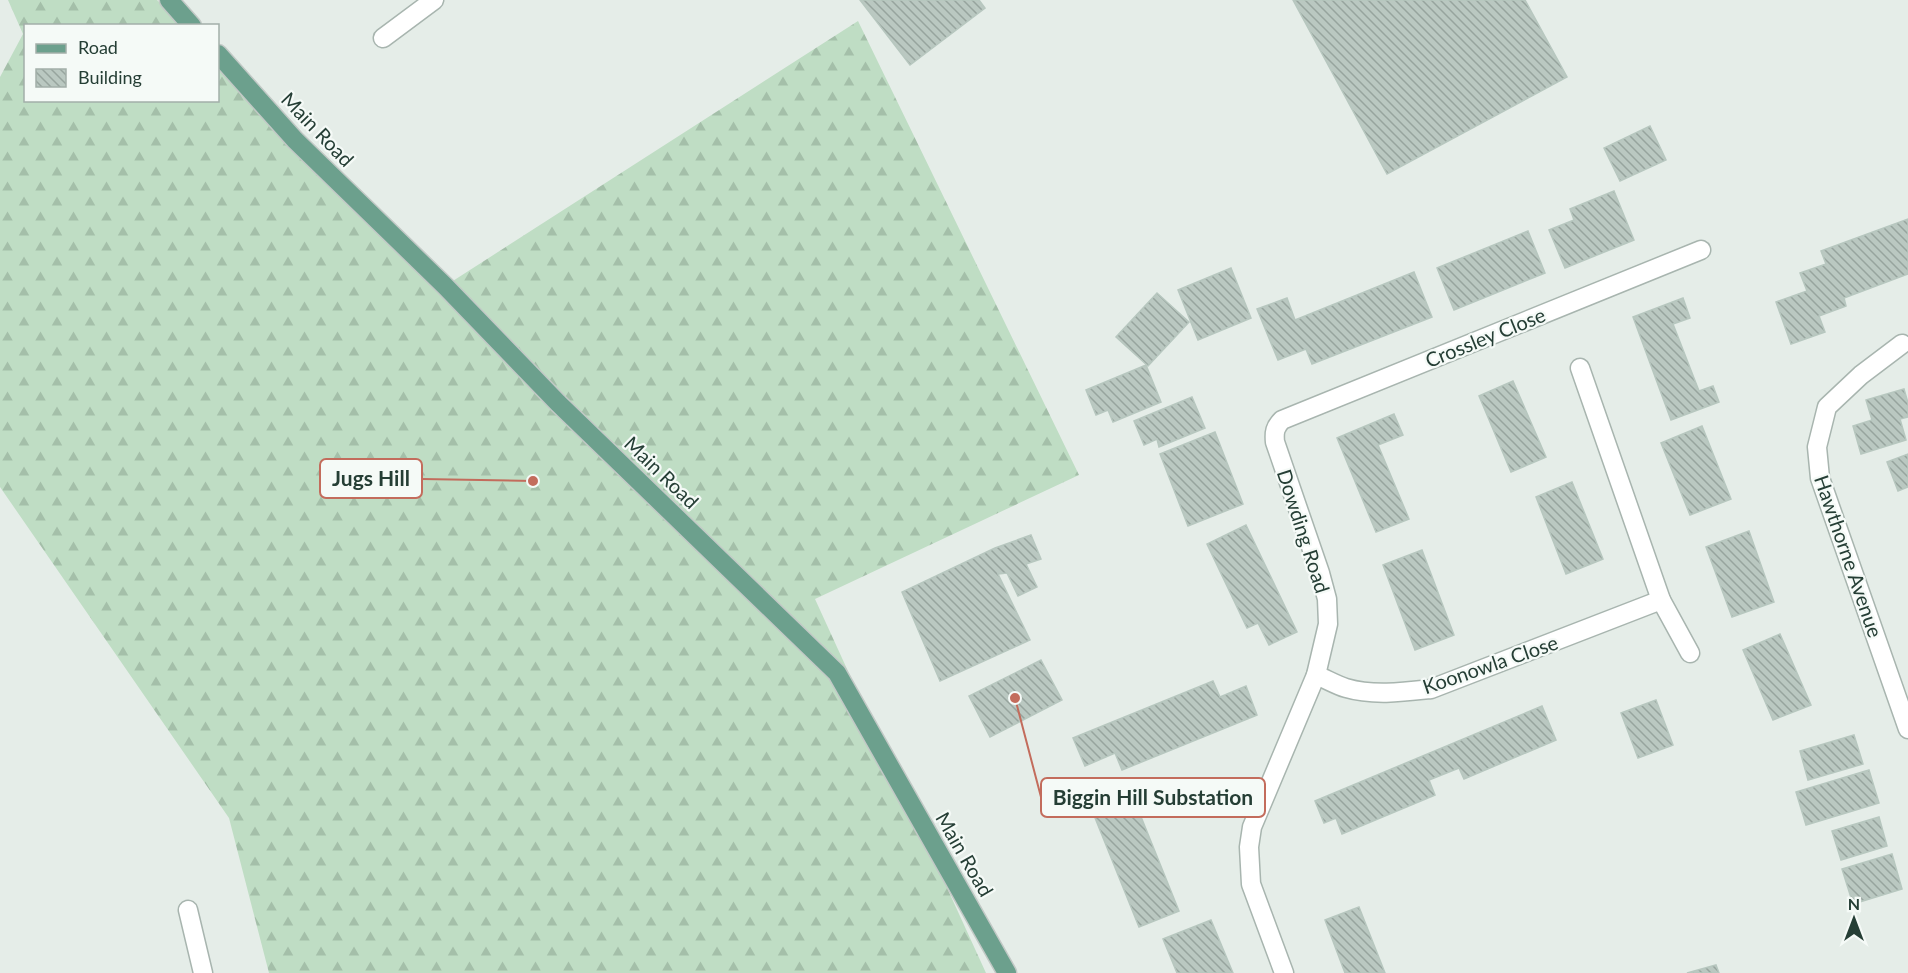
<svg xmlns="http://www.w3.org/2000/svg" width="1908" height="973" font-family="Lato,sans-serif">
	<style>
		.forest { fill: url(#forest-firs) }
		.building { fill: url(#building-back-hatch); stroke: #b7c7bf; stroke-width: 1.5 }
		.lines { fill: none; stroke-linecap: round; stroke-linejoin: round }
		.minor-casing { stroke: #a8b5af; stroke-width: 21 }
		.major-casing { stroke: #c2c9c6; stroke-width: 21 }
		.minor { stroke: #fff; stroke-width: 18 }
		.major { stroke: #6ca08d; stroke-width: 18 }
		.labels { text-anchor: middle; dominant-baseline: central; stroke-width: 4.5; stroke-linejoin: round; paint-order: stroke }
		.street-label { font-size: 20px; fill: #253e35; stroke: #f5faf7 }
		.leader { fill: none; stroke: #c36c5c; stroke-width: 2 }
		.callout-dot { fill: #c36c5c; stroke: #f5faf7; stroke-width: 2 }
		.callout { fill: #f5faf7; stroke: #c36c5c; stroke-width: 2 }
		.callout-label { font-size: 21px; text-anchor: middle; font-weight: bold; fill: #253e35 }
	</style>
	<defs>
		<pattern id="forest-firs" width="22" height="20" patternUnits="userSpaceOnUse" patternTransform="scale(1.5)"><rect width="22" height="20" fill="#bfddc4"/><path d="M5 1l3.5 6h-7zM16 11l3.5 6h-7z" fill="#a4bfa9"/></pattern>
		<pattern id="building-back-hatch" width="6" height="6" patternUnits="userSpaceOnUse" patternTransform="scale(1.5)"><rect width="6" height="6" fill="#bac8c1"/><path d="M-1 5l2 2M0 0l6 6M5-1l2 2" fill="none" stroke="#97a49e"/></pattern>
	</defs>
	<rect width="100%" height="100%" fill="#e5ede8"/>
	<path class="forest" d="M8,0H157L182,25L26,26V100H218V61L445,286L858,21L1079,475L815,599L986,973H269L229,818L0,487V77L23,34Z"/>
	<g class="building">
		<path d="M860,0H979L985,8L910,65Z"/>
		<path d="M1293,0H1525L1567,77L1387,174Z"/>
		<path d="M1650,126L1666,160L1620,181L1604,148Z"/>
		<path d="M1614,191L1634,240L1565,268L1549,230L1574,220L1570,209Z"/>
		<path d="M1908,219V274L1844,298L1846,306L1819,316L1825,332L1791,344L1776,302L1807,291L1800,273L1826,264L1821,251Z"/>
		<path d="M1528,231L1545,273L1454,310L1437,268Z"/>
		<path d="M1231,268L1251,318L1198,340L1178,290Z"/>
		<path d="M1414,272L1432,317L1312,364L1306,349L1278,360L1257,309L1287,298L1295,320Z"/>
		<path d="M1157,293L1189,322L1148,366L1116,337Z"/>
		<path d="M1683,298L1690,318L1673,324L1699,391L1713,386L1719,402L1671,420L1633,317Z"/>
		<path d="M1146,365L1161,402L1113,422L1108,410L1096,415L1086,390Z"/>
		<path d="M1513,381L1546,457L1511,472L1479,396Z"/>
		<path d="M1904,389L1908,403V417L1900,419L1906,440L1861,454L1853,426L1872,420L1866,400Z"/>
		<path d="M1192,397L1205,428L1159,447L1157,439L1144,445L1134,421Z"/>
		<path d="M1394,414L1403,435L1378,445L1409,519L1376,532L1337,438Z"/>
		<path d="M1702,426L1731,499L1690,515L1661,443Z"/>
		<path d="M1215,432L1243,504L1188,526L1160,454Z"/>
		<path d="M1908,454V487L1898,491L1887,462Z"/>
		<path d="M1572,482L1603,559L1566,574L1536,497Z"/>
		<path d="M1246,525L1297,632L1269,645L1258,623L1247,628L1207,544Z"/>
		<path d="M1749,531L1774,602L1732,617L1706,547Z"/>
		<path d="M1031,535L1041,559L1026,564L1037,587L1018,596L1007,573L998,574L1030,640L940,681L902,592L995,548Z"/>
		<path d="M1422,550L1454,635L1415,650L1383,565Z"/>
		<path d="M1780,634L1811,705L1773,720L1743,650Z"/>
		<path d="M1041,660L1062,700L990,737L969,696Z"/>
		<path d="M1213,681L1220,697L1246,686L1257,715L1122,770L1115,753L1085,766L1073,738Z"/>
		<path d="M1656,700L1673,745L1638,758L1621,713Z"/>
		<path d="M1542,706L1556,740L1464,779L1459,768L1429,780L1435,795L1342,834L1336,818L1324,823L1315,801Z"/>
		<path d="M1854,735L1863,764L1808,780L1800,751Z"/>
		<path d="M1869,770L1879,803L1806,825L1796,792Z"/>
		<path d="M1127,782L1179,911L1139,927L1087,798Z"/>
		<path d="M1879,817L1887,846L1841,860L1832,831Z"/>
		<path d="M1892,854L1902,889L1853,904L1842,869Z"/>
		<path d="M1359,907L1385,973H1345L1325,920Z"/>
		<path d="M1211,920L1233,973H1177L1163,939Z"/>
		<path d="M1716,965L1719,973H1687Z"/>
	</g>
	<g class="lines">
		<defs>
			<g id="minor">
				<path d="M383,38L434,0"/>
				<path d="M1902,344L1861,375L1827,407L1817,447L1820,478L1908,729"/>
				<path d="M1580,368L1661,600L1690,653"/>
				<path d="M1316,675C1326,679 1336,685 1346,688C1373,696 1404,692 1431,689L1661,600"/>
				<path d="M188,910L203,973"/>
				<path d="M1284,973L1251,884L1249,847L1252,827L1316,675L1328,624L1327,599L1320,573L1275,442C1274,432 1275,427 1282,420L1701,250"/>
			</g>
			<g id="major">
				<path d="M169,0L192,26"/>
				<path d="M218,54L295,140L445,286L558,403L837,673L1007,973"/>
			</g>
		</defs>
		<use href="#minor" class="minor-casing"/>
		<use href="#major" class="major-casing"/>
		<use href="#minor" class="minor"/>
		<use href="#major" class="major"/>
	</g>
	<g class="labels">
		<g class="street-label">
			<text transform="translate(318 129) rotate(46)">Main Road</text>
			<text transform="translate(1485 337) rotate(-22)">Crossley Close</text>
			<text transform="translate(662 472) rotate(44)">Main Road</text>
			<text transform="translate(1304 531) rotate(72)">Dowding Road</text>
			<text transform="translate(1849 556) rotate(71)">Hawthorne Avenue</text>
			<text transform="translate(1490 664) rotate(-19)">Koonowla Close</text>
			<text transform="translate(965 854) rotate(60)">Main Road</text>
		</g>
	</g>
	<path class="leader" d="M533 481L422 479M1015 698L1041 797"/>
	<g class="callout-dot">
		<circle cx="533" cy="481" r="6"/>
		<circle cx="1015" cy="698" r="6"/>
	</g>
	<g class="callout">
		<rect x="320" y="459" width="102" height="39" rx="6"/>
		<rect x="1041" y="778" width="224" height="39" rx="6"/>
	</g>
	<g class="callout-label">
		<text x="371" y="486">Jugs Hill</text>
		<text x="1153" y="805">Biggin Hill Substation</text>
	</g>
	<rect x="24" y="24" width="195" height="78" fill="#f5faf7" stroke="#a2afa9" stroke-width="1.5"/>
	<rect x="36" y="44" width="30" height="9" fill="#6ca08d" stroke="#a2afa9" stroke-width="1.5"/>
	<text x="78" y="54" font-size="18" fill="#253e35">Road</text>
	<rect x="36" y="69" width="30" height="18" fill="url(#building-back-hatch)" stroke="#a2afa9" stroke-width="1.5"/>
	<text x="78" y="84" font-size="18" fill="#253e35">Building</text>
	<g transform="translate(1854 919)" stroke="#f5faf7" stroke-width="4.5" paint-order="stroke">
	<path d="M0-4.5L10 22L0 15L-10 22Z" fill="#253e35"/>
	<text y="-9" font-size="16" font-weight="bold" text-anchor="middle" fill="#253e35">N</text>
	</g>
</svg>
